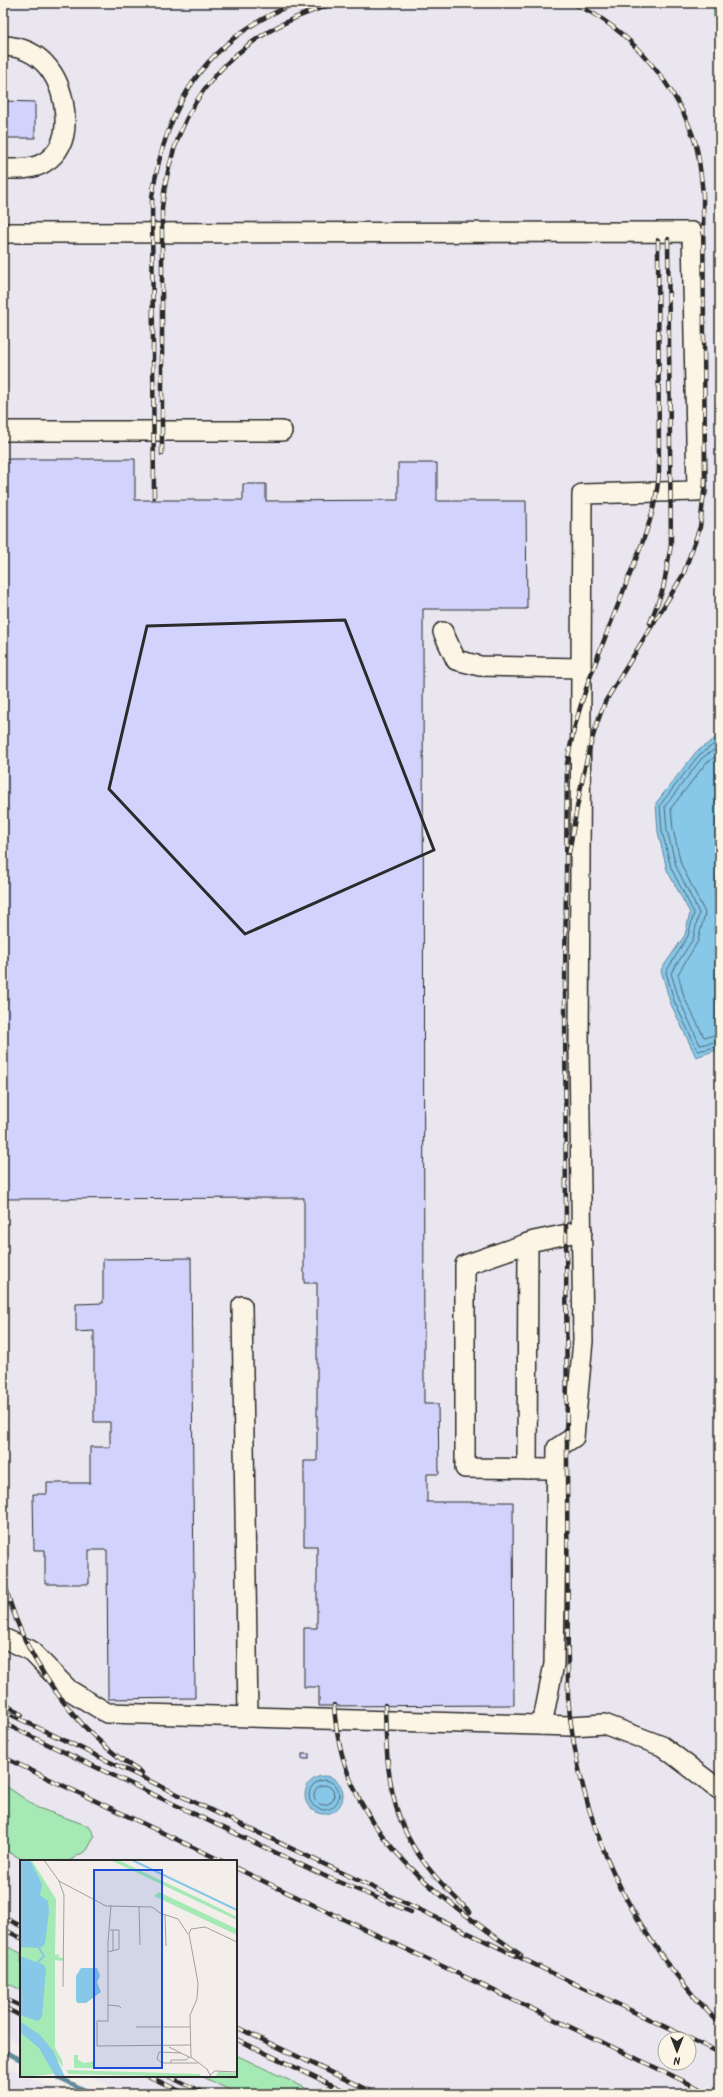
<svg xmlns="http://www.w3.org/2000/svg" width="723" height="2097" font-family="Kalam,sans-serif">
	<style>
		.built { fill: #e9e6ef; fill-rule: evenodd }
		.green { fill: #a5e9b4; stroke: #688a70 }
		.water { fill: #87c7e8; stroke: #62899c }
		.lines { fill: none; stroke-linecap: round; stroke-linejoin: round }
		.shore { stroke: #506977; stroke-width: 1 }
		.stream { stroke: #62899c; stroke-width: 4.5 }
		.building { fill: #d1d3fc; stroke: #2b2b2b }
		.minor-casing { stroke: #2b2b2b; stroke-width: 22 }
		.minor { stroke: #fcf5e5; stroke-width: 19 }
		.rail-casing { stroke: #2b2b2b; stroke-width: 4.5 }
		.rail { stroke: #fcf5e5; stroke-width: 3; stroke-dasharray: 9; stroke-linecap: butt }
		.marked { fill: none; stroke: #2b2b2b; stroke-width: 3; stroke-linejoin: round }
		.inset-river { fill: none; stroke: #87c7e8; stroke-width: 2 }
		.inset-road { fill: none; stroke: #a3a09e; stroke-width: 1 }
		.view { fill: #1d4ed8; fill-opacity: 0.15; stroke: #1d4ed8; stroke-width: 2 }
		.inset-edge { fill: none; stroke: #2b2b2b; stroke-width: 2 }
	</style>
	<rect width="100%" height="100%" fill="#f3eeea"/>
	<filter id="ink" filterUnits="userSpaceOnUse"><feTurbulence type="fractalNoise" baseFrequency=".025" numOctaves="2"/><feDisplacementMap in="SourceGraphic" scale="8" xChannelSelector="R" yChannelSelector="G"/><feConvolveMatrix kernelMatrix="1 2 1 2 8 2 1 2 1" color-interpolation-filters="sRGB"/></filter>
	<g filter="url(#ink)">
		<g class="built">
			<path d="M3,3H720V2094H318L236,2055V1861H21V1953L3,1945ZM665,2039H689V2063H665Z"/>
			<path d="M3,1981L21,1990V2043L3,2035Z"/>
			<path d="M3,2065L21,2073V2076H26L64,2094H3Z"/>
			<path d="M90,2076H201L238,2094H127Z"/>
		</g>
		<g class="green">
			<path d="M713,3H720V65L716,49Z"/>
			<path d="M3,1784L38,1808L89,1826L95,1836L87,1850L69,1861H25L3,1849Z"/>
			<path d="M3,1945L21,1953V1990L3,1981Z"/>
			<path d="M236,2055L318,2094H238L201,2076H236Z"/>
		</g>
		<g class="water">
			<path d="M720,735V1049L696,1057L670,1002L661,970L685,935L690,913L667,870L658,832L656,803L696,752Z"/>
			<circle cx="324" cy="1795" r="19"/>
		</g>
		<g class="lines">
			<g class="shore">
				<path d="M720,740L699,755L660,805L662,831L671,868L694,913L688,936L666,972L674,1001L698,1051L720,1046"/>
				<path d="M720,746L702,758L665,806L667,830L676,866L699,913L693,939L671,973L679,999L700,1045L720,1041"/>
				<path d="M720,754L706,763L671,808L673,829L681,864L705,913L698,941L678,974L684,997L704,1037L720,1035"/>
				<circle cx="324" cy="1795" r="15"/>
				<circle cx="324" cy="1795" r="10"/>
			</g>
			<g class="stream">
				<path d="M3,2051L21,2060"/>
				<path d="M56,2076L93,2094"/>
			</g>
		</g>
		<g class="building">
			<path d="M3,101L35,102V138H3Z"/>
			<path d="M3,459H135V500H243V484H266V501L398,500V463H437V501H526L527,609H423L424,1404H438L439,1474H427V1502H513L514,1705L319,1706V1687H304V1628H317V1546H304V1461H317V1283H304V1198L3,1199Z"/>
			<path d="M191,1258L195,1698L108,1699L107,1550H89V1584H45V1550H34L33,1494H47V1483H90V1447H110V1422H94V1331L76,1332V1304L103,1303V1259Z"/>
			<rect x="302" y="1754" width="7" height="5"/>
		</g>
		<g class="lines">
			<defs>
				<g id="minor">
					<path d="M3,46C44,47 63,80 65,117C66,135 61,152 45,162C33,170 17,169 3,169"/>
					<path d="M3,233L692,232L697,491L582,494L579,1048L583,1341L574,1437L557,1448L554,1664L542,1725"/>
					<path d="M3,431H282"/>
					<path d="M443,632L456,660L480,666L581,668"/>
					<path d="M242,1306L248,1717"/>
					<path d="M527,1469L528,1243"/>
					<path d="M557,1469L465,1468V1265L534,1241L582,1231"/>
					<path d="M3,1638L30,1650L69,1690L107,1713L571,1726L604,1724L662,1746L720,1790"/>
				</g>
			</defs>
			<use href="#minor" class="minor-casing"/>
			<use href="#minor" class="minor"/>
			<defs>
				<g id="rail">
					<path d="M658,240L659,471C657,510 642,544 628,579C605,640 577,699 567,764L565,991L568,1697C579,1825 629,1933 720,2024"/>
					<path d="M162,454V208C173,100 234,32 337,3"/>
					<path d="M154,497L152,197C166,103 206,39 296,3"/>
					<path d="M650,623L663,589L671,545L668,239"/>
					<path d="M569,853C578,802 585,751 605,702L683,575L700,527L705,483L703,194C701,177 700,161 696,145C678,86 629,27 572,3"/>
					<path d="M3,1576C20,1654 74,1732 142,1773"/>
					<path d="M3,1703L22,1715"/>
					<path d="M334,1705C342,1829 428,1889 521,1955"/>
					<path d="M385,1705C386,1749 387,1797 408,1837C423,1866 447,1890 470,1912"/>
					<path d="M3,1711L720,2053"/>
					<path d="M3,1723L329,1878L411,1912"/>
					<path d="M3,1757L222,1861"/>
					<path d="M236,1868L711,2094"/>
					<path d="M3,1917L21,1926"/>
					<path d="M3,1929L21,1938"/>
					<path d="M3,1998L21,2006"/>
					<path d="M3,2007L21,2016"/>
					<path d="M236,2027L376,2094"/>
					<path d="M236,2039L351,2094"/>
					<path d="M148,2076L186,2094"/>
					<path d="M168,2076L206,2094"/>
				</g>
			</defs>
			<use href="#rail" class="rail-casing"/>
			<use href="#rail" class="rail"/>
		</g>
	</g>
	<path class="marked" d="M345,620L434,850L245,934L109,789L147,626Z"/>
	<g transform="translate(20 1860)">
		<rect width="217" height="217" fill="#f3eeea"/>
		<path d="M0,0L12,1L36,39L35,95L40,94L38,97L43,98V101L35,100V188L42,200L43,208L38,200L35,214L0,217ZM90,0H98L189,43L217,57V60ZM139,32L217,69V75L134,36ZM54,195H58V200L64,203L75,201V208H54ZM47,210L180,214L181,217L48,214ZM198,212L217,213V217H195Z" fill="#a5e9b4"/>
		<path d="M0,0H9L12,4L22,24L20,35L28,41L29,52L25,84L20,88L0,87ZM0,96L24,105L26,109L22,157L18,161L0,155ZM61,108H77L80,116L77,122L81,132L66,143H57L56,140V116ZM1,162L20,175L33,191L45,217H36L19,188L0,172Z" fill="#87c7e8"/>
		<path class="inset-river" d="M112,0L217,50M17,103L24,96L19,88"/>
		<path class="inset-road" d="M24,0L39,21L44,35L43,127M39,21L86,46L132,47L140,53L158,59L168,74M91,45L88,82V161H77V186L171,185M119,46L120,85M145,55L146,86M93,91V70M88,92L99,89V70H90M88,145L99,146L101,148M116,167H171M149,187L171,198M161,193L139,192L137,199L142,203H178M151,203V200H166L169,197M190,215L195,211L217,212M35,217H86M191,217L187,209L171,197L170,155L177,139L178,123L169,74L171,69L185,67L217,82"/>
		<path class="view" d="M74,10H142V208H74Z"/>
		<rect width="217" height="217" class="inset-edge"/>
	</g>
	<rect width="723" height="2097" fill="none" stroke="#fcf5e5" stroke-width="16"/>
	<rect x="8" y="8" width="707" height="2081" fill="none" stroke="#2b2b2b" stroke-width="1.5" filter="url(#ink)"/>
	<g transform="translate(677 2051) rotate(180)"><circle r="19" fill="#fcf5e5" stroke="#a8a49b"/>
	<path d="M0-3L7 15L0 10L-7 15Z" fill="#2b2b2b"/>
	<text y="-6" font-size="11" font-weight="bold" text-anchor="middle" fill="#2b2b2b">N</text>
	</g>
</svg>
